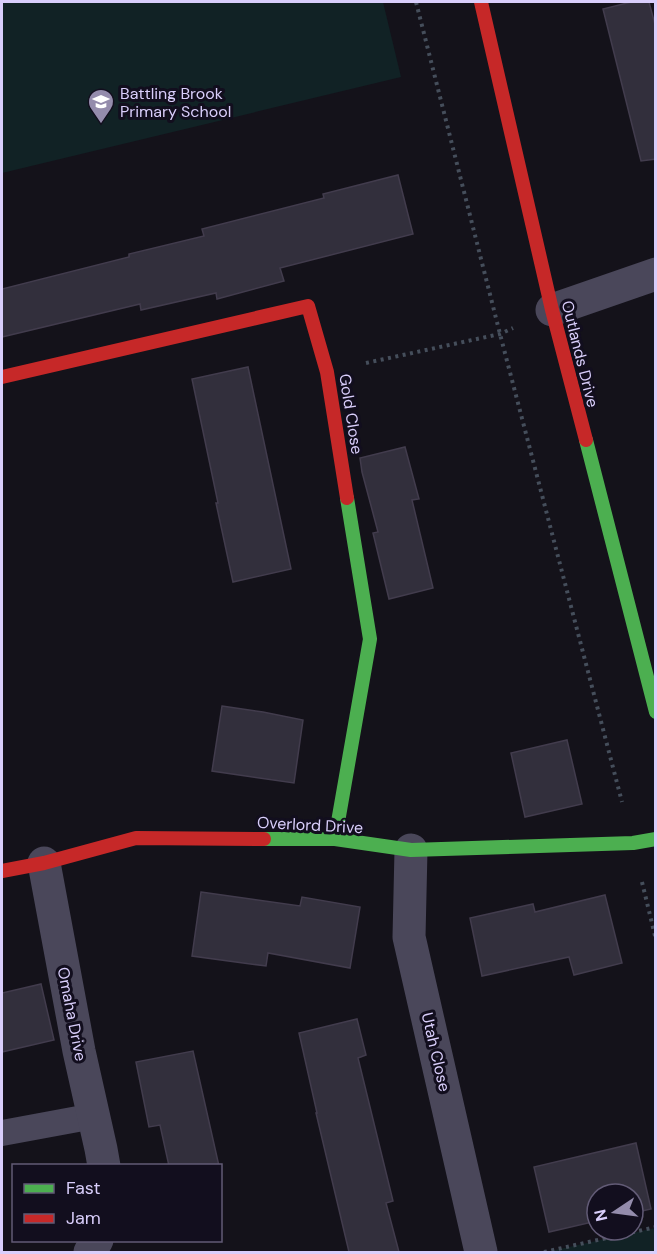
<svg xmlns="http://www.w3.org/2000/svg" width="657" height="1254" font-family="'DM Sans',sans-serif">
	<style>
		.green { fill: #112225 }
		.building { fill: #322f3c; stroke: #423c4d; stroke-width: 1.5 }
		.lines { fill: none; stroke-linecap: round; stroke-linejoin: round }
		.path { stroke: #454e5b; stroke-width: 4; stroke-dasharray: 3 4.5; stroke-linecap: butt }
		.lane { stroke: #4a475a; stroke-width: 26 }
		.street { stroke: #4a475a; stroke-width: 33 }
		.fast { stroke: #4caf50; stroke-width: 14 }
		.jam { stroke: #c62828; stroke-width: 14 }
		.labels { text-anchor: middle; dominant-baseline: central; stroke-width: 6; stroke-linejoin: round; paint-order: stroke }
		.poi-label { font-size: 16px; fill: #d9cefb; stroke: #120e1e; text-anchor: start }
		.street-label { font-size: 16px; fill: #d9cefb; stroke: #120e1e }
	</style>
	<rect width="100%" height="100%" fill="#14121a"/>
	<g class="green">
		<path d="M2,2H383L401,77L2,173Z"/>
		<path d="M655,1228V1252H546Z"/>
	</g>
	<g class="building">
		<path d="M631,2H649L656,28V159L641,161L603,9Z"/>
		<path d="M398,175L413,234L280,268L284,281L217,299L216,293L141,310L140,304L2,337V289L129,257V254L204,236L202,229L324,198L323,194Z"/>
		<path d="M248,367L291,569L233,582L216,503H218L192,379Z"/>
		<path d="M405,447L419,499L412,500L433,588L389,599L373,533L378,532L362,472L360,458Z"/>
		<path d="M222,706L263,712L303,720L294,783L212,771Z"/>
		<path d="M567,740L582,804L525,817L511,753Z"/>
		<path d="M201,892L300,906L302,897L360,907L350,968L268,953L266,966L192,956Z"/>
		<path d="M605,895L622,963L574,975L569,957L482,976L470,918L533,904L535,912Z"/>
		<path d="M41,984L54,1040L2,1052V993Z"/>
		<path d="M357,1019L366,1055L358,1058L393,1201L386,1203L399,1252H349L316,1113H317L299,1033Z"/>
		<path d="M193,1051L219,1166H169L160,1125L149,1127L136,1062Z"/>
		<path d="M636,1143L651,1209L633,1213V1194H597V1221L549,1232L534,1167Z"/>
	</g>
	<g class="lines">
		<g class="path">
			<path d="M416,2L500,334L622,802"/>
			<path d="M366,363L500,334L513,328"/>
			<path d="M642,882L656,940"/>
			<path d="M544,1252L656,1227"/>
		</g>
		<path class="lane" d="M2,1133L94,1116"/>
		<g class="street">
			<path d="M552,310L656,274"/>
			<path d="M411,850L409,937L481,1252"/>
			<path d="M44,863L79,1051L101,1149L104,1166"/>
			<path d="M90,1252L97,1240"/>
		</g>
		<g class="fast">
			<path d="M586,440L656,712"/>
			<path d="M264,839H335L411,850L633,843L656,839"/>
			<path d="M335,839L370,639L347,498"/>
		</g>
		<g class="jam">
			<path d="M481,2L552,310L586,440"/>
			<path d="M2,377L308,306L327,372L347,498"/>
			<path d="M2,871L44,863L136,838L264,839"/>
		</g>
	</g>
	<defs>
		<symbol id="school-pin" viewBox="-11 -11 22 30"><path d="M0 17L-7.5 6A9.5 9.5 0 1 1 7.5 6Z" fill="#948cac" stroke="#120e1e"/><path d="M0-5L7-2L0 1L-7-2ZM-4 1L0 2.5L4 1V4Q0 6-4 4Z" fill="#fff"/></symbol>
	</defs>
	<g fill-rule="evenodd">
		<use href="#school-pin" x="86" y="87" width="30" height="40"/>
	</g>
	<g class="labels">
		<g class="poi-label">
			<text x="120" y="93">Battling Brook<tspan x="120" dy="18">Primary School</tspan></text>
		</g>
		<g class="street-label">
			<text transform="translate(580 354) rotate(76)">Outlands Drive</text>
			<text transform="translate(351 414) rotate(81)">Gold Close</text>
			<text transform="translate(310 825) rotate(3)">Overlord Drive</text>
			<text transform="translate(72 1014) rotate(79)">Omaha Drive</text>
			<text transform="translate(436 1052) rotate(77)">Utah Close</text>
		</g>
	</g>
	<rect width="657" height="1254" fill="none" stroke="#d9cefb" stroke-width="6"/>
	<rect x="12" y="1164" width="210" height="78" fill="#120e1e" stroke="#625b76" stroke-width="1.5"/>
	<rect x="24" y="1184" width="30" height="9" fill="#4caf50" stroke="#625b76" stroke-width="1.5"/>
	<text x="66" y="1194" font-size="18" fill="#d9cefb">Fast</text>
	<rect x="24" y="1214" width="30" height="9" fill="#c62828" stroke="#625b76" stroke-width="1.5"/>
	<text x="66" y="1224" font-size="18" fill="#d9cefb">Jam</text>
	<g transform="translate(615 1212) rotate(257)"><circle r="28" fill="#120e1e" stroke="#625b76" stroke-width="1.5"/>
	<path d="M0-4.5L10 22L0 15L-10 22Z" fill="#948cac"/>
	<text y="-9" font-size="16" font-weight="bold" text-anchor="middle" fill="#d9cefb">N</text>
	</g>
</svg>
